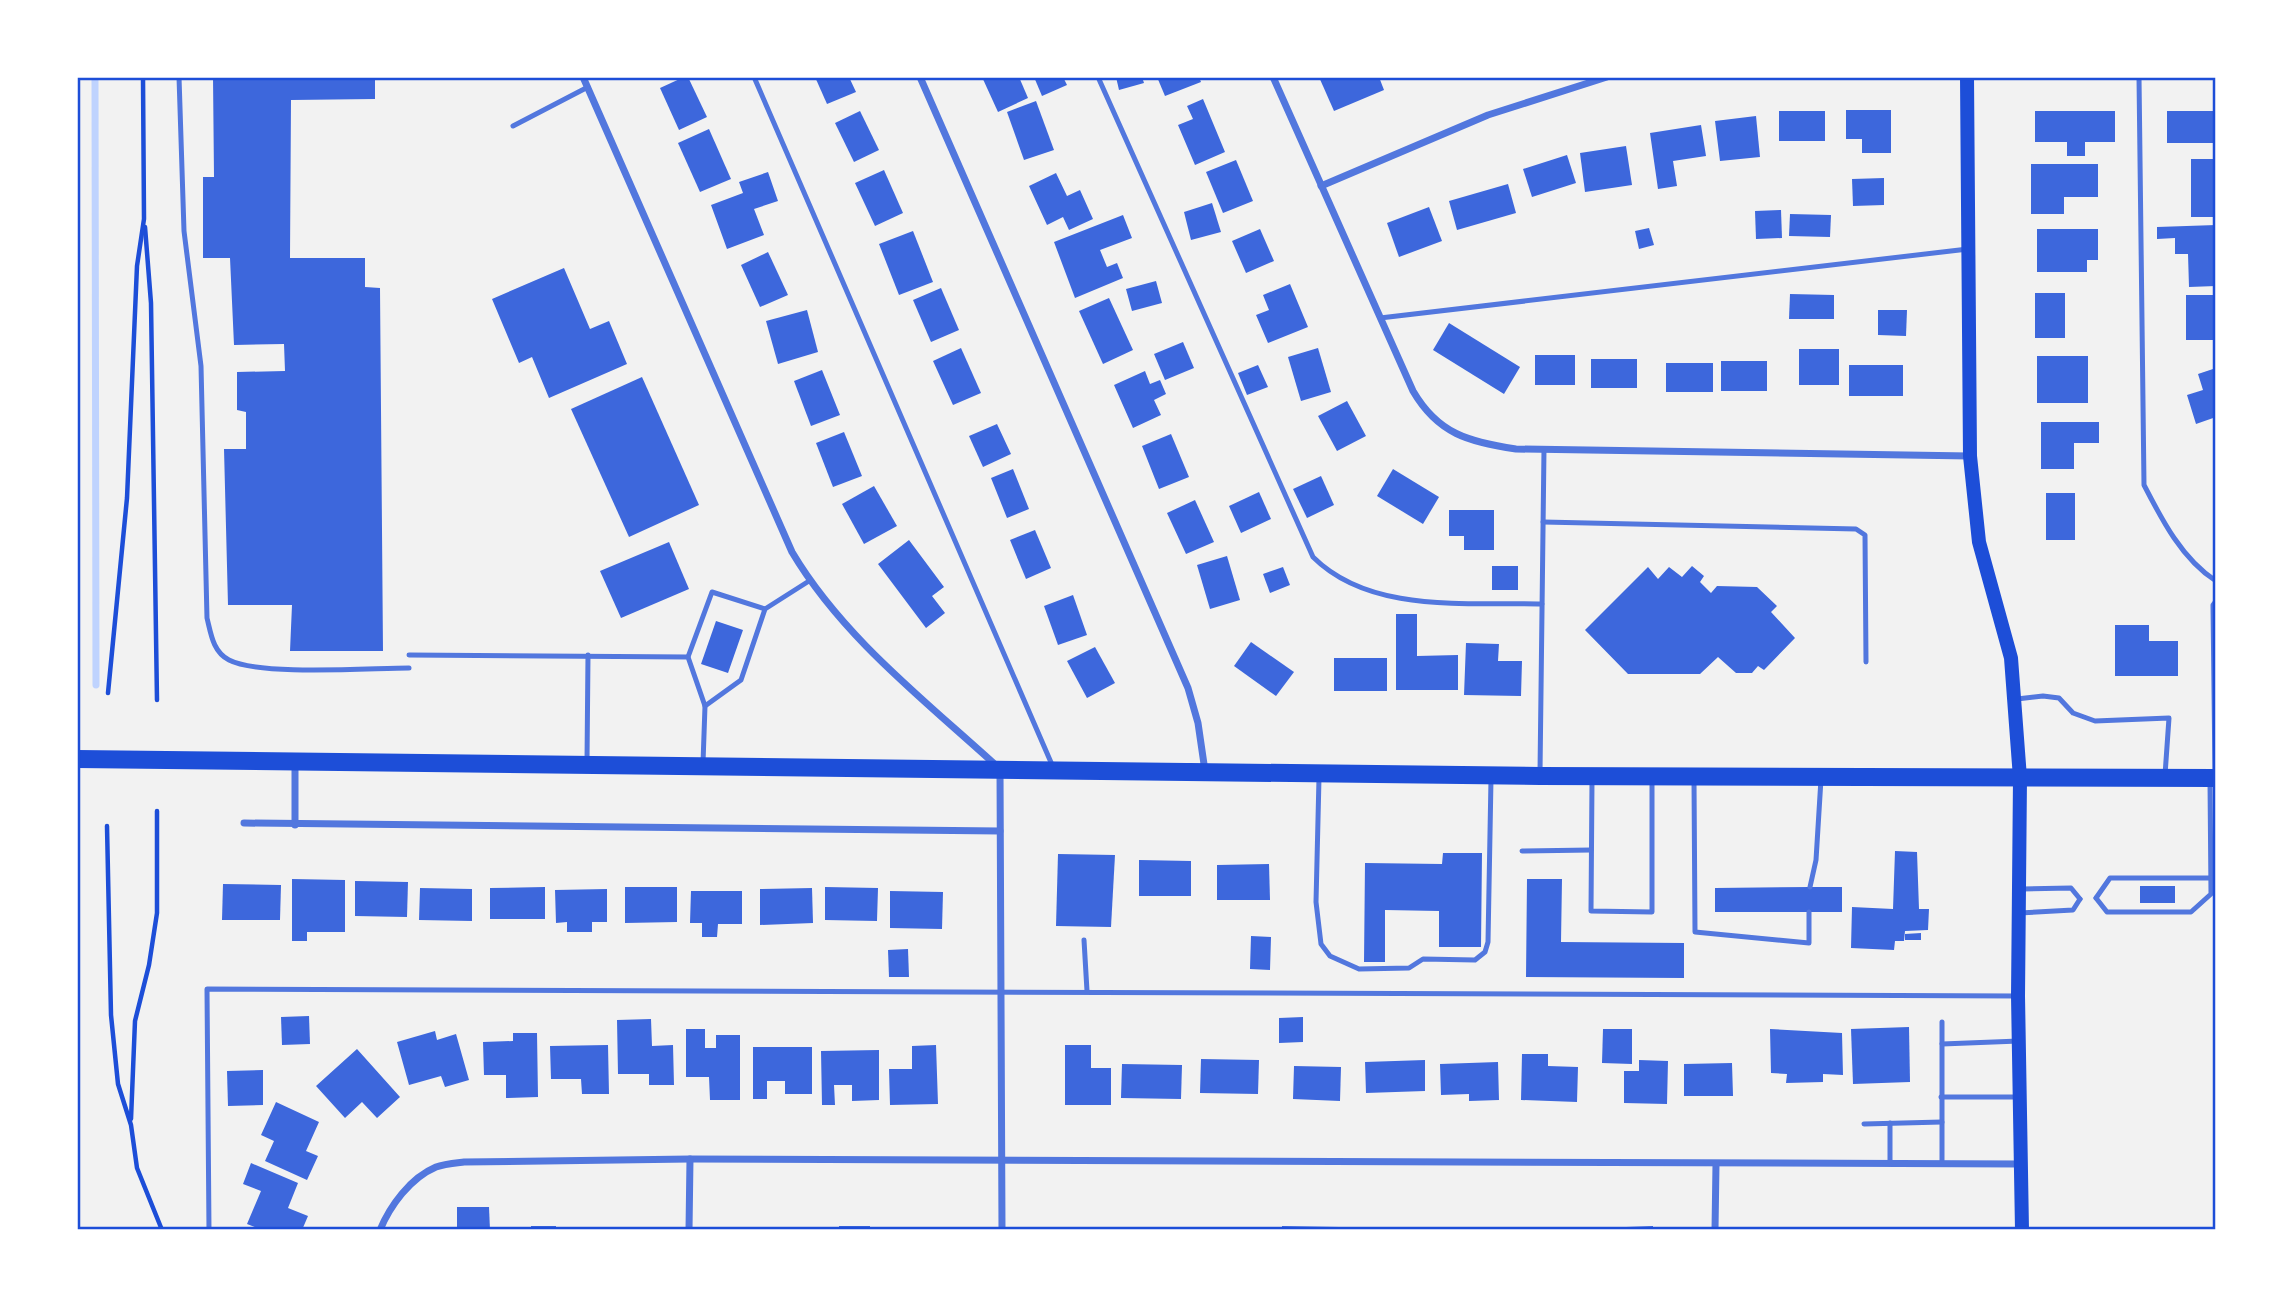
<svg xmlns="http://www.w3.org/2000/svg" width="2293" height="1307" font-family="'DM Sans',sans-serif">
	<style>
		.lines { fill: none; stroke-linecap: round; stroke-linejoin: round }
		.stream { stroke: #bfd3fe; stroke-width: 7 }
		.building { fill: #3d67dc }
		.path { stroke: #1d4ed8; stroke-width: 4.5 }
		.service { stroke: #5277de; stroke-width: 5 }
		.minor { stroke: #5277de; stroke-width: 7 }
		.secondary { stroke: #1d4ed8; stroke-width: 14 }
		.primary { stroke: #1d4ed8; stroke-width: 18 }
		.neatline { fill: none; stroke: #1d4ed8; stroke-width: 2.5 }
	</style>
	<rect width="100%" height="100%" fill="#f2f2f2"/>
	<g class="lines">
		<path class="stream" d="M95,77L96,685"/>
	</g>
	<g class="building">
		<path d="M213,77H375V99L291,100L290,258H365V287L380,288L383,651H290L292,605H228L224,449H246V412L237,410V372L285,371L284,344L234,345L230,258H203V177H214Z"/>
		<path d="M684,77H688L707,117L679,130L660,88Z"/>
		<path d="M815,77H849L856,92L827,104Z"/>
		<path d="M982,77H1019L1028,98L998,112Z"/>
		<path d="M1034,77H1063L1067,85L1042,96Z"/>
		<path d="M1116,77H1142L1144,83L1119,90Z"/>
		<path d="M1157,77H1199L1201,82L1165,96Z"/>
		<path d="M1319,77H1379L1384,90L1334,111Z"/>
		<path d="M1203,99L1225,152L1195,165L1178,125L1193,119L1187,106Z"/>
		<path d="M1036,101L1054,150L1024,160L1007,112Z"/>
		<path d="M1846,110H1891V153H1862V139H1846Z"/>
		<path d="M860,111L879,150L854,162L835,123Z"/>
		<rect x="1779" y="111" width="46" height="30"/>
		<path d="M2035,111H2115V142H2085V156H2067V142H2035Z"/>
		<rect x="2167" y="111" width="49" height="32"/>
		<path d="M1756,116L1760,157L1720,161L1715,121Z"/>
		<path d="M1701,125L1706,156L1673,161L1677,186L1658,189L1650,133Z"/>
		<path d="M709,129L731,179L700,192L678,143Z"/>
		<path d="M1626,146L1632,185L1585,192L1580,153Z"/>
		<path d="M1567,155L1576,183L1532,197L1523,169Z"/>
		<rect x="2191" y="159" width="25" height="58"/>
		<path d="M1236,160L1253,201L1223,213L1206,172Z"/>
		<path d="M2031,164H2098V197H2064V214H2031Z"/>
		<path d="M884,170L903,213L875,226L855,183Z"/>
		<path d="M768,172L778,201L754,209L764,235L727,249L711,205L743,193L739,182Z"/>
		<path d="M1056,173L1067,196L1080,190L1093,219L1069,230L1063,217L1047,225L1029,186Z"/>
		<path d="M1884,178V205L1853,206L1852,179Z"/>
		<path d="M1508,184L1516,213L1457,230L1449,201Z"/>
		<path d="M1212,203L1221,232L1191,240L1184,212Z"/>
		<path d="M1429,207L1442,241L1399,257L1387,223Z"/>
		<path d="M1781,210L1782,238L1756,239L1755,211Z"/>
		<path d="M1790,214L1831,215L1830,237L1789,236Z"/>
		<path d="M1123,215L1132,238L1100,250L1107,267L1117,263L1123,278L1075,298L1054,242Z"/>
		<path d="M2216,225V286L2189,287L2188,254H2175V238L2157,239V227Z"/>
		<path d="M1649,228L1654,245L1639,249L1635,231Z"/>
		<path d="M1260,229L1274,261L1246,273L1232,241Z"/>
		<path d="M2037,229H2098V260H2087V272H2037Z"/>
		<path d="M913,231L933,282L899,295L879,244Z"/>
		<path d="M768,252L788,295L760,307L741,265Z"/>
		<path d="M564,268L590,329L609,321L627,364L549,398L532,357L519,363L492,299Z"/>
		<path d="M1156,281L1162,303L1132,311L1126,289Z"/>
		<path d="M1290,284L1308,327L1268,343L1256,315L1269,310L1263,295Z"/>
		<path d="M941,288L959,330L931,342L913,300Z"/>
		<rect x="2035" y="293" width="30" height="45"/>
		<path d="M1790,294L1834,295V319H1789Z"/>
		<rect x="2186" y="295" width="30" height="45"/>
		<path d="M1109,298L1133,350L1103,364L1079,311Z"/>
		<path d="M807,310L818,352L778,364L766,321Z"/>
		<path d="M1878,310H1907L1906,336L1878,335Z"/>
		<path d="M1449,323L1520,367L1504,394L1433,350Z"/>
		<path d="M1183,342L1194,368L1165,380L1154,354Z"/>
		<path d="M961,348L981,393L953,405L933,361Z"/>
		<path d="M1318,348L1331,392L1301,401L1288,357Z"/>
		<rect x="1799" y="349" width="40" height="36"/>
		<rect x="1535" y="355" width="40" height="30"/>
		<rect x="2037" y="356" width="51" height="47"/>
		<rect x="1591" y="359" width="46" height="29"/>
		<rect x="1721" y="361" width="46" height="30"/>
		<rect x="1666" y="363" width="47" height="29"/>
		<path d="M1258,365L1268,387L1247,395L1238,373Z"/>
		<rect x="1849" y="365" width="54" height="31"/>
		<path d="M2216,368V417L2196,424L2187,395L2203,390L2198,374Z"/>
		<path d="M822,370L840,415L811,426L794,381Z"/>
		<path d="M1145,371L1150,384L1160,380L1166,394L1154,400L1161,415L1133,428L1114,385Z"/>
		<path d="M642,377L699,505L629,537L571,409Z"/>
		<path d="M1347,401L1366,436L1337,451L1318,416Z"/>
		<path d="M2041,422H2099V443H2074V469H2041Z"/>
		<path d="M997,424L1011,454L983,467L969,436Z"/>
		<path d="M844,432L862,476L833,487L816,443Z"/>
		<path d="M1171,434L1189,477L1159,489L1142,446Z"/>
		<path d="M1013,469L1029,509L1007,518L991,478Z"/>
		<path d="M1393,469L1439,497L1423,524L1377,496Z"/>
		<path d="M1321,476L1334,505L1307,518L1293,489Z"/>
		<path d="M874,486L897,526L864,544L842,504Z"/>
		<path d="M1259,492L1271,519L1241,533L1229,506Z"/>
		<rect x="2046" y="493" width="29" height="47"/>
		<path d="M1195,500L1214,542L1186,554L1167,513Z"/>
		<path d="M1449,510H1494V550H1464V536H1449Z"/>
		<path d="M1035,530L1051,568L1026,579L1010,540Z"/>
		<path d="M909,540L944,587L932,596L945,613L926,628L878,564Z"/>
		<path d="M669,542L689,589L621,618L600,571Z"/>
		<path d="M1227,556L1240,600L1210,609L1197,565Z"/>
		<rect x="1492" y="566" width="26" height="24"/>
		<path d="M1692,566L1704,576L1700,582L1711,593L1717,586L1757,587L1777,606L1771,612L1795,638L1764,670L1758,666L1752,673H1736L1718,657L1700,674H1628L1585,630L1648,567L1658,579L1669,567L1682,577Z"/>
		<path d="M1283,567L1290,585L1270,593L1263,574Z"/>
		<path d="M1073,595L1087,635L1058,645L1044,606Z"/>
		<path d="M1396,614H1417V656L1458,655V690H1396Z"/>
		<path d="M716,621L743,630L728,673L701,664Z"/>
		<path d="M2115,625H2149V641H2178V676H2115Z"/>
		<path d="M1251,642L1294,672L1276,696L1234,666Z"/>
		<path d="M1466,643L1499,644L1498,661H1522L1521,696L1464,695Z"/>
		<path d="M1095,647L1115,683L1087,698L1067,661Z"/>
		<rect x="1334" y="658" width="53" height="33"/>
		<path d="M1895,851L1917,852L1919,909H1929L1928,930L1905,931L1904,941H1895L1894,950L1851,948L1852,907L1893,909Z"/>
		<path d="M1443,853H1482L1481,947H1439V911L1385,910V962H1364L1365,863L1442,864Z"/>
		<path d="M1058,854L1115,855L1111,927L1056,926Z"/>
		<path d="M1139,860L1191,861V896H1139Z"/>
		<path d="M1269,864L1270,900H1217V865Z"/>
		<path d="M292,879L345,880V932H307V941H292Z"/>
		<path d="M1527,879H1562L1561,942L1684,943V978L1526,977Z"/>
		<path d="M355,881L408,882L407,917L355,916Z"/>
		<path d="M223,884L281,885L280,920H222Z"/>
		<rect x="2140" y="886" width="35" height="17"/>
		<path d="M545,887V919H490V888Z"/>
		<path d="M625,887H677V922L625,923Z"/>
		<path d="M825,887L878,888L877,921L825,920Z"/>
		<path d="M1810,887H1842V912H1715V888Z"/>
		<path d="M420,888L472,889V921L419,920Z"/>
		<path d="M812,888L813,923L760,925V889Z"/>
		<path d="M607,889V922H592V932H567V922L556,923L555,890Z"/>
		<path d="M691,891H742V924H718L717,937H702V923H690Z"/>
		<path d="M890,891L943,892L942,929L890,928Z"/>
		<path d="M1921,933V940H1905V934Z"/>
		<path d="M1251,936L1271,937L1270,970L1250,969Z"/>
		<path d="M908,949L909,977H889L888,950Z"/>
		<path d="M309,1016L310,1044L282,1045L281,1017Z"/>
		<path d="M1303,1017V1042L1279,1043V1018Z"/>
		<path d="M651,1019L652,1046L673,1045L674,1085H649V1074H618L617,1020Z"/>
		<path d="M1909,1027L1910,1082L1853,1084L1851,1029Z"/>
		<path d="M686,1029H705V1048H716V1035H740V1100H710L709,1077H686Z"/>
		<path d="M1603,1029H1632V1064L1602,1063Z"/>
		<path d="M1770,1029L1842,1033L1843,1075L1823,1074V1082L1786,1083L1787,1074L1771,1073Z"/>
		<path d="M435,1031L437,1040L456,1034L469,1080L445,1087L441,1076L409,1085L397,1042Z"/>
		<path d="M513,1033H537L538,1097L506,1098V1075H484L483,1042L513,1041Z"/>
		<path d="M608,1045L609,1094H582L581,1079H551L550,1046Z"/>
		<path d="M936,1045L938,1104L890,1105L889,1069H912V1046Z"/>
		<path d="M1065,1045H1091V1068H1111V1105H1065Z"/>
		<path d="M753,1047H812V1094H785V1081H767V1099H753Z"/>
		<path d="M357,1049L400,1097L377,1118L362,1102L345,1118L316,1086Z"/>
		<path d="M879,1050V1100L852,1101V1085H834L835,1105H822L821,1051Z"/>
		<path d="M1522,1054H1548V1066L1578,1067L1577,1102L1521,1100Z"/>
		<path d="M1201,1059L1259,1060L1258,1094L1200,1093Z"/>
		<path d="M1425,1060V1091L1366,1093L1365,1062Z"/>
		<path d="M1639,1060L1668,1061L1667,1104L1624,1103V1071H1639Z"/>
		<path d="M1498,1062L1499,1100L1469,1101V1094L1441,1095L1440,1064Z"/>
		<path d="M1732,1063L1733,1096H1684V1064Z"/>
		<path d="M1122,1064L1182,1065L1181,1099L1121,1098Z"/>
		<path d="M1294,1066L1341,1067L1340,1101L1293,1099Z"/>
		<path d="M263,1070V1105L228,1106L227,1071Z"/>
		<path d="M276,1102L319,1122L306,1151L318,1156L307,1180L265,1161L274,1141L261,1135Z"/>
		<path d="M251,1163L298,1183L288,1208L308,1216L302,1230H263L247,1224L261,1191L243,1184Z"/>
		<path d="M457,1207H489L490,1230H457Z"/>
		<rect x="531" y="1226" width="25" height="4"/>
		<rect x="839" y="1226" width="31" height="4"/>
		<path d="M1282,1226L1339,1227V1230H1282Z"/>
		<path d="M1653,1226V1230H1599V1228Z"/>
		<path d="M1957,1227V1230H1925V1228Z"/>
	</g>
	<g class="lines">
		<g class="path">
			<path d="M145,227L151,303L157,700"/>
			<path d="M108,693L127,498L137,266L144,219L143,77"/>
			<path d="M107,826L111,1015L118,1084L131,1125L137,1168L162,1230"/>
			<path d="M131,1119L135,1021L149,965L157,913V811"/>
		</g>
		<g class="service">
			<path d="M179,77L184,231L201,366L207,618C211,634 213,652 229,660C260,676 370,668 409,668"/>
			<path d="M754,77L1053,767"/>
			<path d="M1098,77L1313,557C1370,614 1467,602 1542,604"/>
			<path d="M2139,77L2144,485C2162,520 2182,559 2216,581"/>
			<path d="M513,126L588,87"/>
			<path d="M1380,318L1968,249"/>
			<path d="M1543,522L1856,529L1865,535L1866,662"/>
			<path d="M409,655L688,657L705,706L703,763"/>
			<path d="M688,657L712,592L765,609"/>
			<path d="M2017,699L2043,696L2059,698L2073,713L2095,721L2169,718L2165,775"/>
			<path d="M705,706L741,680L765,609L809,581"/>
			<path d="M587,761L588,655"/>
			<path d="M1540,773L1544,449"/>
			<path d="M2215,774L2213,605L2216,601"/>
			<path d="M1319,778L1316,902L1321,944L1330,956L1359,969L1409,968L1423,959L1475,960L1485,952L1488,942L1491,779"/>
			<path d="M1694,780L1695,932L1809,943V912"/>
			<path d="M1592,781L1591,911L1652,912V780"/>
			<path d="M1522,851L1591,850"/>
			<path d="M1810,887L1816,860L1821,779"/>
			<path d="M2022,889L2071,888L2080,899"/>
			<path d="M2096,898L2107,912H2191L2211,894L2210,781"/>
			<path d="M2096,898L2110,878H2211"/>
			<path d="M2019,913L2073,910L2080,899"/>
			<path d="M1084,940L1087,991"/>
			<path d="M1942,1022V1164"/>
			<path d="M1942,1044L2019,1041"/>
			<path d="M1941,1097H2019"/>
			<path d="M1890,1123V1164"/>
			<path d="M1864,1124L1942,1122"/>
			<path d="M209,1230L207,989L2017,996"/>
		</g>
		<g class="minor">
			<path d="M583,77L792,552C843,638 927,702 1000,769L1002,1230"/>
			<path d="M920,77L1188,688L1198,723L1205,771"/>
			<path d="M1273,77L1413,391C1438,434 1469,442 1516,449L1970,456"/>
			<path d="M1321,186L1488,115L1607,77"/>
			<path d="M295,763V825"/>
			<path d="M244,823L1000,831"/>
			<path d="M380,1230C390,1206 410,1178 436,1167C444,1164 456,1163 464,1162L690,1159L2021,1164"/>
			<path d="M689,1230L690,1159"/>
			<path d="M1715,1230L1716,1164"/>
		</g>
		<path class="secondary" d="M1967,77L1970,456L1979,542L2011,658L2020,778L2018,996L2022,1230"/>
		<path class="primary" d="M77,759L1540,776L2216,778"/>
	</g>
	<rect width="2293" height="1307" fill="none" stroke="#ffffff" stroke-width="158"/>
	<rect x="79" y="79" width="2135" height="1149" class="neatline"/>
</svg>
